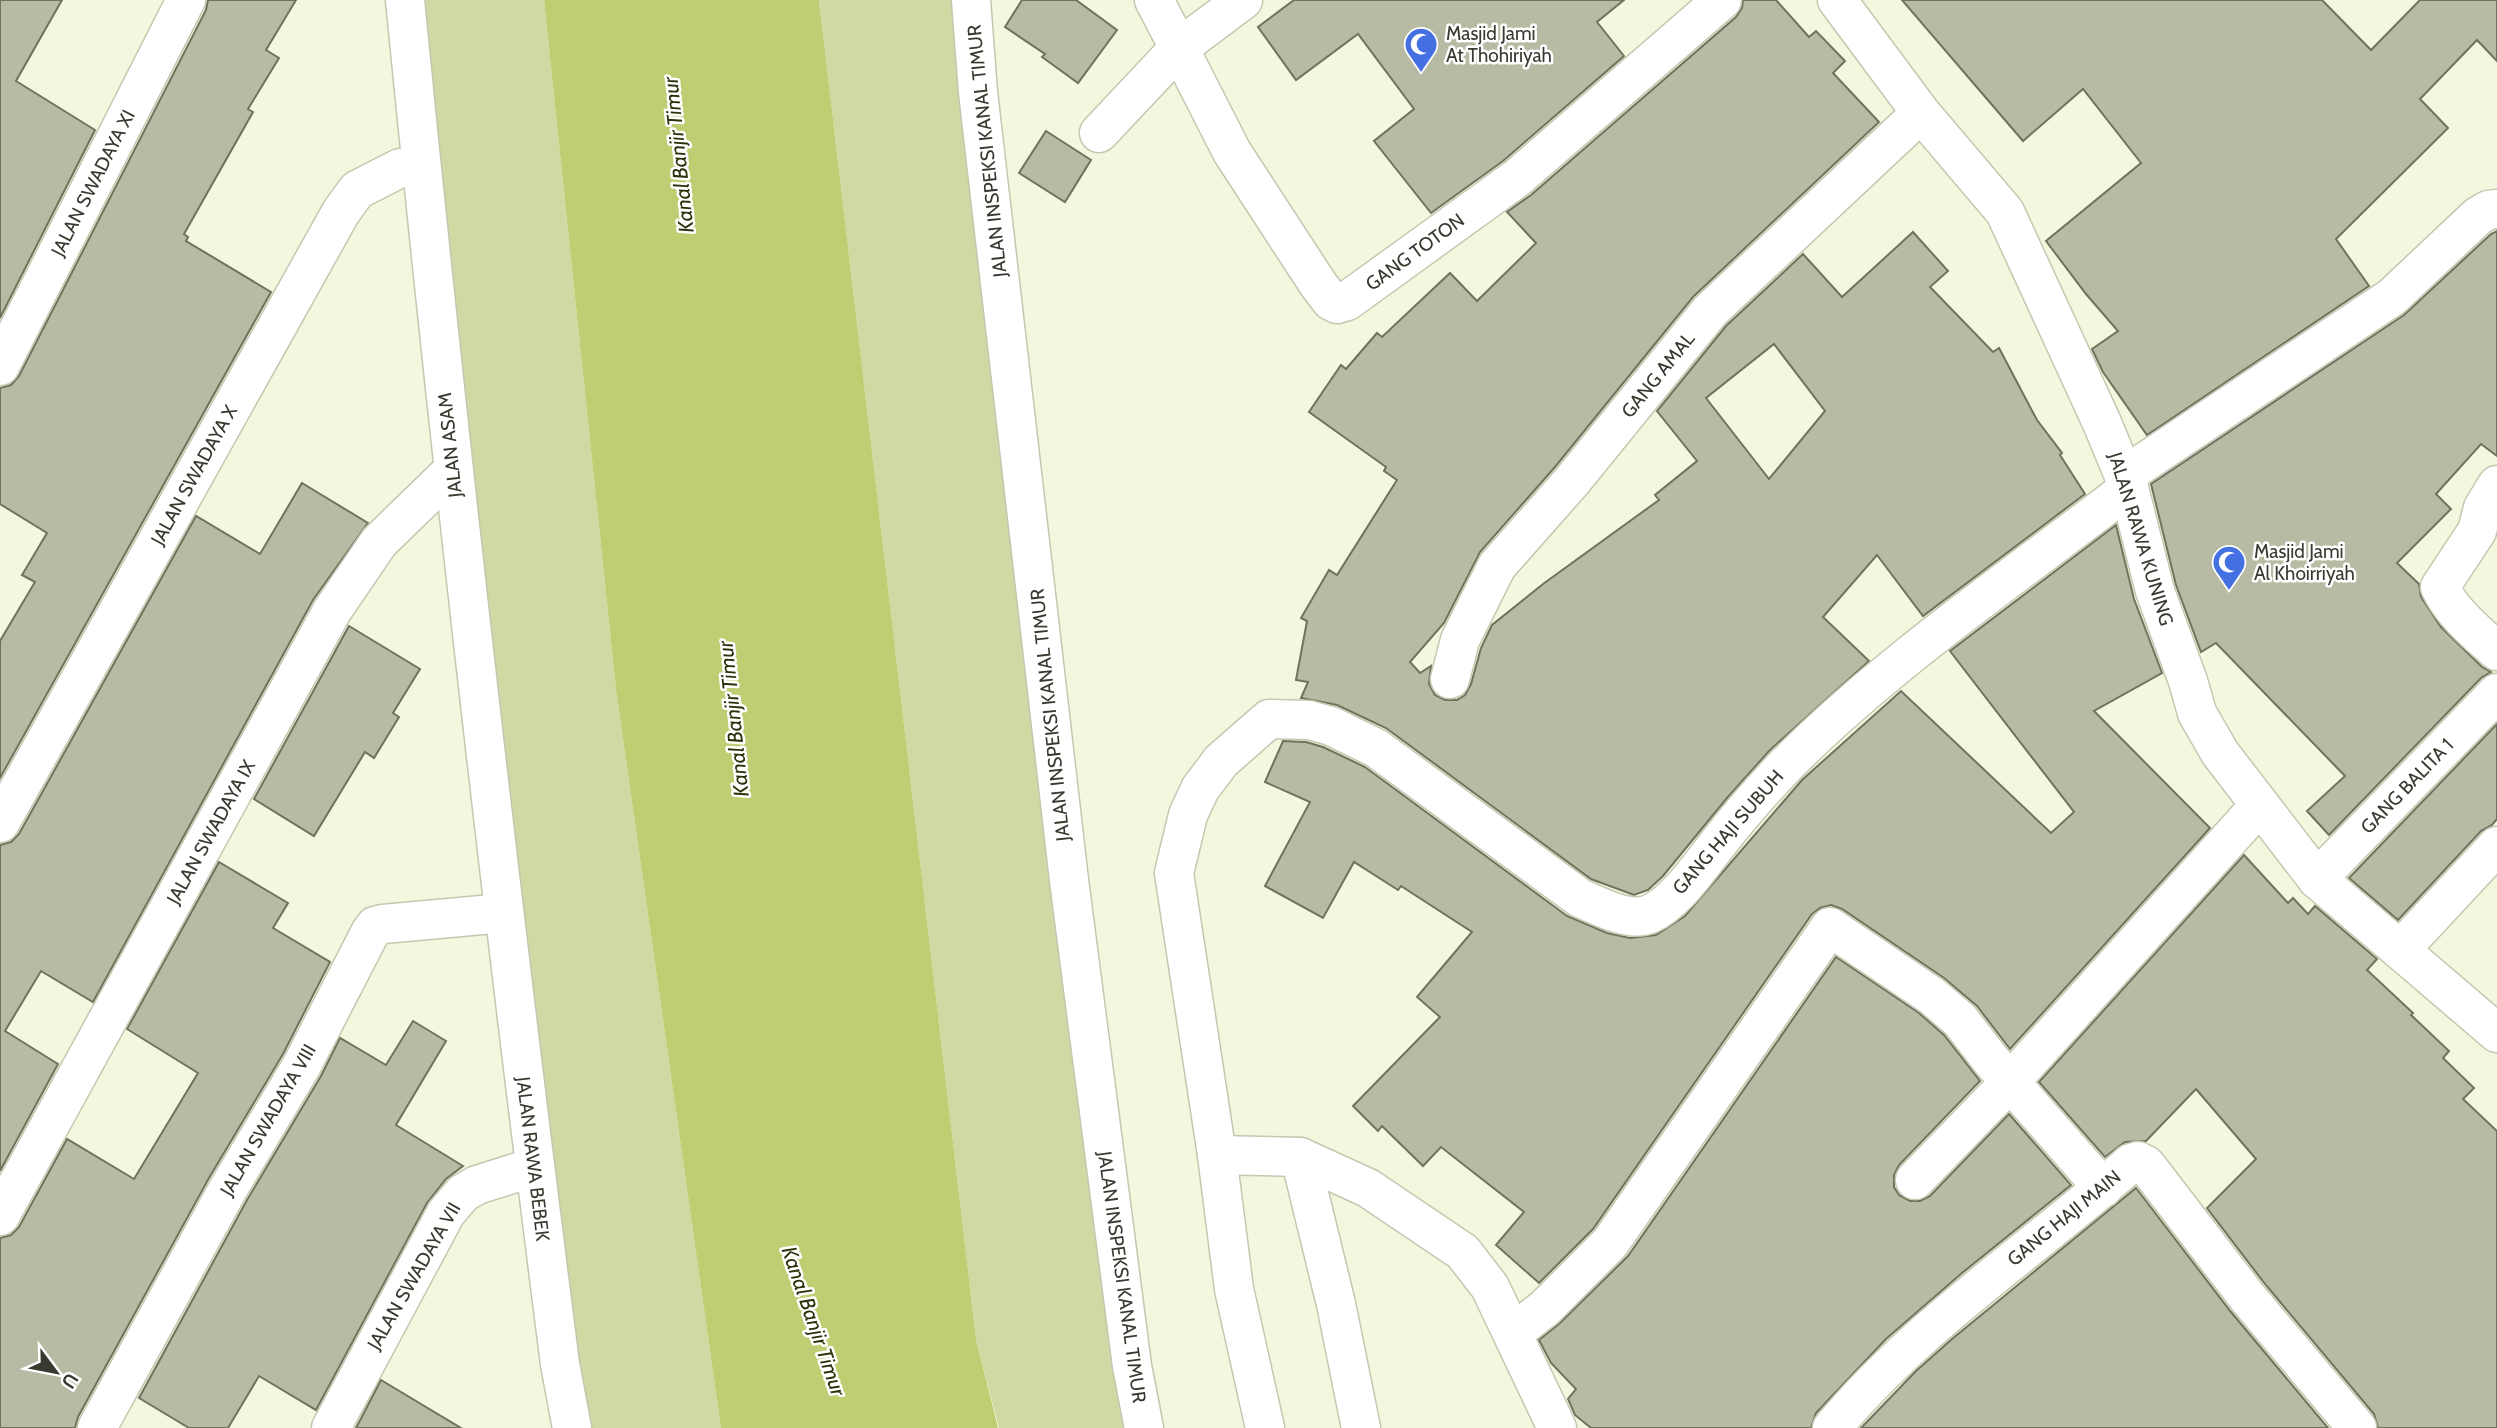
<svg xmlns="http://www.w3.org/2000/svg" width="2497" height="1428" font-family="Cabin,sans-serif">
	<style>
		.green { fill: #d0d8a3 }
		.water { fill: #c0cd72 }
		.building { fill: #b7bba3; stroke: #6f735d; stroke-width: 2; fill-rule: evenodd }
		.lines { fill: none; stroke-linecap: round; stroke-linejoin: round }
		.minor-casing { stroke: #c4c8b0; stroke-width: 41 }
		.minor { stroke: #fff; stroke-width: 38 }
		.labels { text-anchor: middle; dominant-baseline: central; stroke-width: 5; stroke-linejoin: round; paint-order: stroke }
		.poi-label { font-size: 19px; fill: #383a30; stroke: #fff; text-anchor: start }
		.street-label { font-size: 19px; fill: #383a30; stroke: #fff }
		.water-label { font-size: 21px; font-style: italic; fill: #2c3109; stroke: #fff }
	</style>
	<rect width="100%" height="100%" fill="#f2f7de"/>
	<g class="green">
		<path d="M405,0H544L616,689L721,1428H572Z"/>
		<path d="M819,0H971L1144,1428H999L976,1339Z"/>
	</g>
	<path class="water" d="M544,0H819L976,1339L998,1428H721L616,689Z"/>
	<g class="building">
		<path d="M0,0H62L16,81L95,130L0,318Z"/>
		<path d="M208,0H296L266,50L279,58L248,109L253,112L184,234L188,237L186,241L271,292L0,778V641L35,582L22,575L47,533L0,504V388L11,385L19,376L206,10Z"/>
		<path d="M1022,0H1076L1117,30L1078,83L1042,57L1045,54L1005,27Z"/>
		<path d="M1294,0H1624L1597,22L1624,56L1503,161L1431,213L1374,141L1414,109L1358,34L1296,80L1258,27Z"/>
		<path d="M1743,0H1776L1809,37L1816,31L1845,61L1833,73L1879,122L1693,297L1555,467L1480,552L1444,623L1410,662L1420,673L1431,666L1429,684L1435,695L1445,700H1457L1465,695L1471,684L1481,648L1492,625L1543,584L1659,500L1655,495L1697,461L1657,411L1726,326L1803,254L1842,297L1913,232L1948,271L1930,287L1993,352L1999,348L2037,420L2062,453L2060,455L2085,494L1923,616L1877,555L1823,617L1869,661L1770,750L1727,798L1663,876L1648,890L1634,895L1591,879L1386,728L1337,705L1301,698L1308,682L1296,680L1307,621L1301,618L1329,570L1337,575L1397,480L1384,471L1386,467L1309,412L1341,365L1346,369L1377,333L1382,337L1450,273L1477,301L1536,243L1507,212L1531,195L1736,17L1742,8ZM1774,344L1825,411L1769,479L1706,398Z"/>
		<path d="M1902,0H2322L2371,50L2420,0H2497V61L2477,40L2420,99L2448,128L2336,239L2369,286L2147,435L2103,372L2092,349L2118,331L2086,294L2046,241L2141,163L2083,89L2023,141Z"/>
		<path d="M1046,131L1091,160L1065,202L1019,173Z"/>
		<path d="M2497,231V456L2481,444L2436,494L2451,509L2397,563L2419,584L2421,597L2441,627L2482,667L2491,672L2481,678L2329,835L2307,811L2345,776L2216,643L2201,652L2176,585L2151,484L2404,315L2491,234Z"/>
		<path d="M302,483L368,523L313,600L93,1002L41,971L5,1031L58,1064L0,1171V845L11,842L19,834L196,516L260,554Z"/>
		<path d="M2116,525L2134,599L2162,673L2094,711L2210,828L2010,1049L1977,1006L1944,978L1842,909L1831,905L1820,908L1812,914L1593,1229L1539,1283L1496,1245L1524,1212L1441,1147L1423,1166L1382,1126L1378,1131L1353,1106L1440,1017L1417,997L1472,932L1401,886L1398,890L1354,862L1323,918L1265,886L1310,802L1265,782L1283,741L1306,742L1323,747L1365,767L1567,916L1607,933L1630,938L1656,935L1685,916L1802,780L1901,691L2051,833L2074,812L1950,651Z"/>
		<path d="M349,626L420,669L393,713L399,717L374,758L365,752L314,836L254,799Z"/>
		<path d="M2497,724V819L2492,825L2481,831L2398,920L2349,878Z"/>
		<path d="M2244,855L2288,903L2293,898L2308,914L2315,906L2377,959L2367,970L2413,1013L2411,1015L2449,1051L2443,1058L2474,1088L2463,1099L2497,1131V1428H2378L2374,1414L2265,1284L2207,1208L2256,1159L2196,1089L2146,1141L2125,1142L2105,1157L2039,1082Z"/>
		<path d="M219,862L288,903L273,928L330,962L283,1054L209,1178L78,1417L75,1428H0V1238L11,1235L19,1227L67,1139L134,1179L198,1073L127,1029Z"/>
		<path d="M1836,957L1919,1013L1944,1035L1980,1081L1899,1165L1894,1175V1187L1899,1195L1910,1201H1920L1930,1196L2009,1114L2071,1185L1962,1273L1886,1339L1816,1413L1811,1428H1591L1575,1415L1568,1399L1576,1389L1551,1363L1539,1340L1560,1323L1628,1256Z"/>
		<path d="M413,1021L446,1041L396,1125L463,1166L446,1179L427,1203L316,1410L259,1376L228,1428H189L139,1398L247,1200L321,1076L340,1038L386,1065Z"/>
		<path d="M2136,1188L2231,1312L2328,1428H1861L1916,1371L1952,1339Z"/>
		<path d="M381,1380L461,1428H356Z"/>
	</g>
	<g class="lines">
		<defs>
			<g id="minor">
				<path d="M405,0C450,456 502,910 560,1364L572,1428"/>
				<path d="M971,0L978,92L1069,880L1132,1366L1144,1428"/>
				<path d="M1243,0L1179,48L1232,152L1318,284L1331,301L1337,304L1347,301L1517,178L1722,0"/>
				<path d="M1837,0L1921,113L2005,212L2102,423L2129,488L2155,591L2188,681L2197,713L2220,753L2317,879L2497,1033"/>
				<path d="M1099,133L1179,48L1154,0"/>
				<path d="M0,366L186,0"/>
				<path d="M2124,476L2392,297L2478,216L2488,210L2497,209"/>
				<path d="M2497,485L2483,508L2477,531L2440,587C2452,613 2476,632 2497,651"/>
				<path d="M1450,679L1460,640L1497,566L1572,481L1710,311L1921,113"/>
				<path d="M0,823L341,212L357,190L400,168L421,165"/>
				<path d="M2317,879L2497,693"/>
				<path d="M2400,950L2497,846"/>
				<path d="M1217,1155L1300,1157L1368,1188L1463,1252L1490,1287L1557,1428"/>
				<path d="M1300,1157L1336,1304L1361,1428"/>
				<path d="M1915,1180L2010,1082L2260,805"/>
				<path d="M0,1216L332,611L379,542L453,470"/>
				<path d="M1513,1333L1545,1308L1610,1243L1830,927L1932,996L1960,1020L1990,1059L2103,1188"/>
				<path d="M97,1428L228,1189L302,1065L371,931L375,926L383,924L504,913"/>
				<path d="M331,1428L446,1213L463,1193L477,1185L534,1167"/>
				<path d="M1265,1428L1234,1289L1217,1155L1174,873L1188,815L1200,789L1221,761L1269,719L1309,720L1331,726L1376,748L1580,898C1599,906 1629,923 1650,914C1677,902 1702,863 1720,841C1740,815 1763,789 1786,765C1887,663 2015,576 2129,488"/>
				<path d="M1832,1428C1918,1325 2031,1251 2131,1163L2138,1161L2146,1165L2248,1298L2357,1428"/>
			</g>
		</defs>
		<use href="#minor" class="minor-casing"/>
		<use href="#minor" class="minor"/>
	</g>
	<defs>
		<symbol id="mosque-pin" viewBox="-11 -11 22 30"><path d="M0 17L-7.5 6A9.5 9.5 0 1 1 7.5 6Z" fill="#4470e2" stroke="#fff"/><path d="M3.5-4.9A6 6 0 1 0 3.5 4.9A5 5 0 1 1 3.5-4.9Z" fill="#fff"/></symbol>
	</defs>
	<g fill-rule="evenodd">
		<use href="#mosque-pin" x="1402" y="25" width="38" height="52"/>
		<use href="#mosque-pin" x="2210" y="543" width="38" height="52"/>
	</g>
	<g class="labels">
		<g class="poi-label">
			<text x="1446" y="33">Masjid Jami<tspan x="1446" dy="22">At Thohiriyah</tspan></text>
			<text x="2254" y="551">Masjid Jami<tspan x="2254" dy="22">Al Khoirriyah</tspan></text>
		</g>
		<g class="street-label">
			<text transform="translate(987 151) rotate(-96)">JALAN INSPEKSI KANAL TIMUR</text>
			<text transform="translate(93 183) rotate(-63)">JALAN SWADAYA XI</text>
			<text transform="translate(1415 252) rotate(-36)">GANG TOTON</text>
			<text transform="translate(1658 375) rotate(-51)">GANG AMAL</text>
			<text transform="translate(450 445) rotate(-96)">JALAN ASAM</text>
			<text transform="translate(194 475) rotate(-61)">JALAN SWADAYA X</text>
			<text transform="translate(2141 539) rotate(73)">JALAN RAWA KUNING</text>
			<text transform="translate(1050 715) rotate(-96)">JALAN INSPEKSI KANAL TIMUR</text>
			<text transform="translate(2407 786) rotate(-46)">GANG BALITA 1</text>
			<text transform="translate(211 832) rotate(-61)">JALAN SWADAYA IX</text>
			<text transform="translate(1728 832) rotate(-49)">GANG HAJI SUBUH</text>
			<text transform="translate(268 1120) rotate(-60)">JALAN SWADAYA VIII</text>
			<text transform="translate(533 1159) rotate(83)">JALAN RAWA BEBEK</text>
			<text transform="translate(2064 1218) rotate(-39)">GANG HAJI MAIN</text>
			<text transform="translate(414 1276) rotate(-60)">JALAN SWADAYA VII</text>
			<text transform="translate(1122 1277) rotate(82)">JALAN INSPEKSI KANAL TIMUR</text>
		</g>
		<g class="water-label">
			<text transform="translate(678 155) rotate(-96)">Kanal Banjir Timur</text>
			<text transform="translate(733 719) rotate(-96)">Kanal Banjir Timur</text>
			<text transform="translate(814 1321) rotate(71)">Kanal Banjir Timur</text>
		</g>
	</g>
	<g transform="translate(56 1372) rotate(122)" stroke="#ffffff" stroke-width="5" paint-order="stroke">
	<path d="M0-5L12 26L0 18L-12 26Z" fill="#383a30"/>
	<text y="-10" font-size="19" font-weight="bold" text-anchor="middle" fill="#383a30">U</text>
	</g>
</svg>
